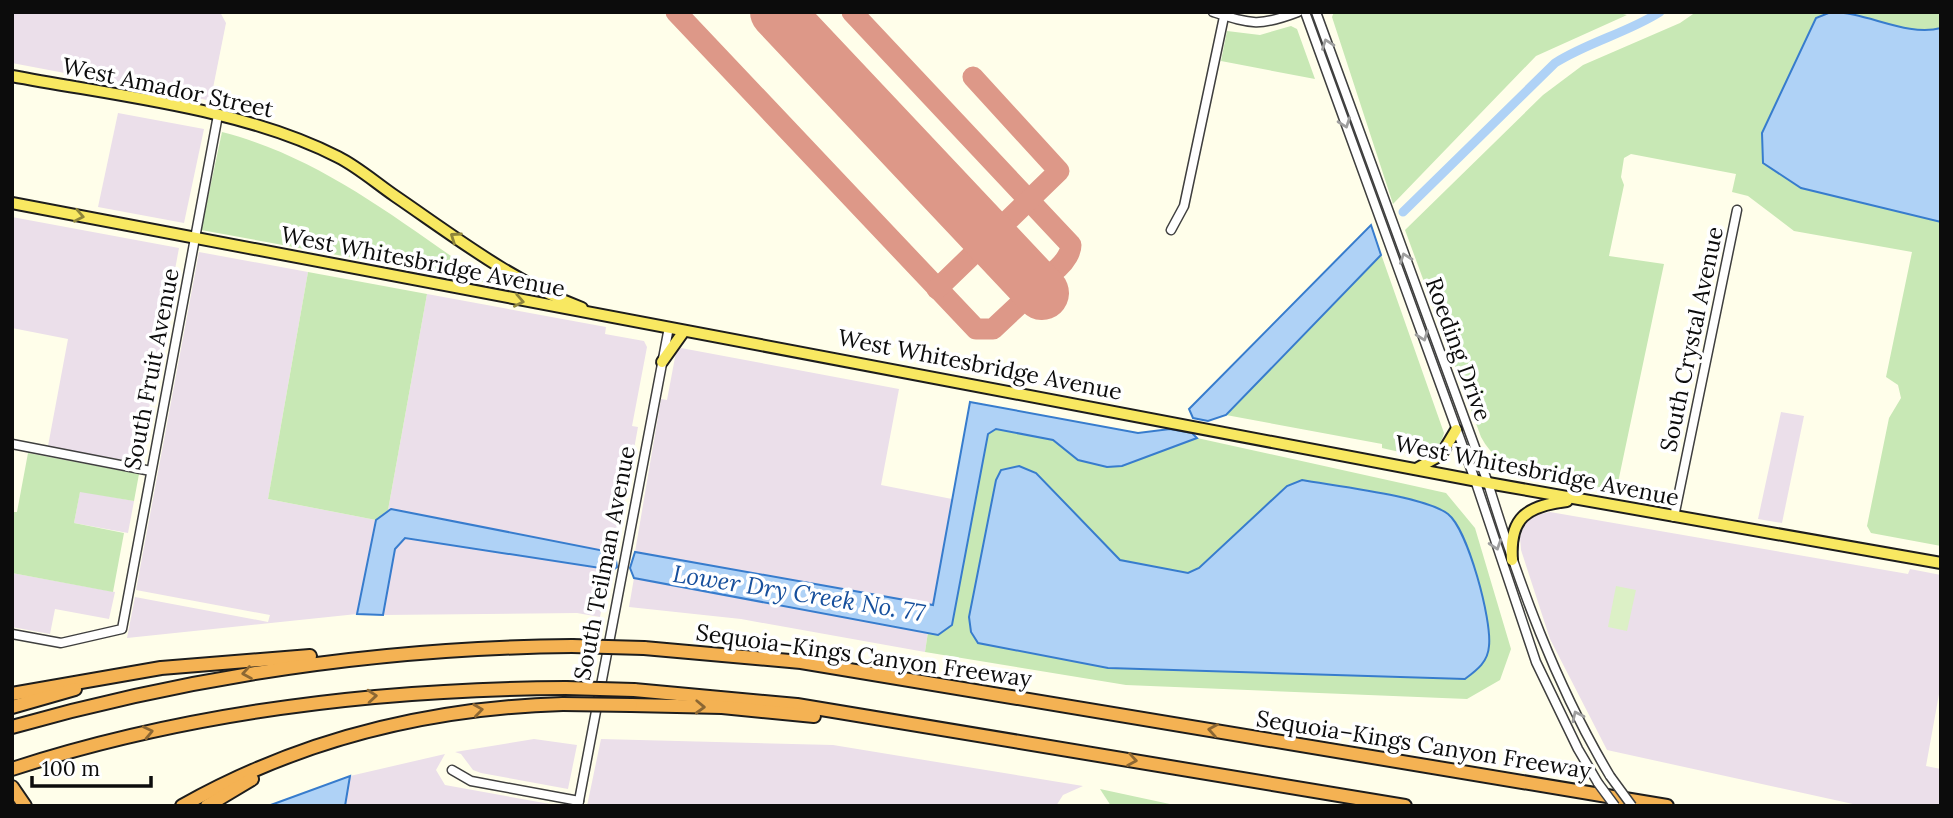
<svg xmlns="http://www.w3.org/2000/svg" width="1953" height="818" font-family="Lora,serif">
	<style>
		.industrial { fill: #ebdfea }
		.green { fill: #c8e8b5 }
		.pitch { fill: #dcf0c6 }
		.water { fill: #afd2f6; stroke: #377ccd; stroke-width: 2 }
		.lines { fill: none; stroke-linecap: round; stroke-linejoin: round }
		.canal { stroke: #afd2f6; stroke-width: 9 }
		.taxiway { stroke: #dd9888; stroke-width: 21 }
		.runway { stroke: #dd9888; stroke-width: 54 }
		.minor-casing { stroke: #3f3f3f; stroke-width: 11 }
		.major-casing { stroke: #1d1d1d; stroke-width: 14 }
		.highway-casing { stroke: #1d1d1d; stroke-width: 16 }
		.minor { stroke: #fff; stroke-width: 8 }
		.major { stroke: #f8e861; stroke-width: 10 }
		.highway { stroke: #f4b253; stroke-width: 12 }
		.minor-bridge-casing { stroke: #3f3f3f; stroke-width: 11; stroke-linecap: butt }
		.highway-bridge-casing { stroke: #1d1d1d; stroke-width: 16; stroke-linecap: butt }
		.minor-bridge { stroke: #fff; stroke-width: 8 }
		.highway-bridge { stroke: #f4b253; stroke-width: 12 }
		.oneway { stroke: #9e9e9e }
		.oneway2 { stroke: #8e853b }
		.oneway3 { stroke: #8c6733 }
		.labels { text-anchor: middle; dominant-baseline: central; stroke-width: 7; stroke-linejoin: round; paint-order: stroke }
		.street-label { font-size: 23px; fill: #0c0c0c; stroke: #fff }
		.water-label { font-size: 24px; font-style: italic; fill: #164f9c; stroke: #fff }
	</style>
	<rect width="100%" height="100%" fill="#fffeea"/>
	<g class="industrial">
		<path d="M12,12H220L226,23L211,98L207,100L12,63Z"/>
		<path d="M118,113L204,129L184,223L98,207Z"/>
		<path d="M12,217L179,248L139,463L48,446L68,339L12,328Z"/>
		<path d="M199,252L308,272L268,499L376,520L357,614L127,638L135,597L268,622L270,615L136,590Z"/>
		<path d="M427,294L606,327L605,334L644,341L647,347L632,426L638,427L615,553L388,510Z"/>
		<path d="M681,348L899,389L881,485L952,499L933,606L635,552L661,399L667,400L676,352Z"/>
		<path d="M1781,412L1804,416L1782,523L1758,519Z"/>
		<path d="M80,491L134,501L128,533L74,523Z"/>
		<path d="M1550,512L1908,574L1910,569L1941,575V683L1926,766L1941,769V806H1862L1607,750L1550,639L1521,550L1520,537L1525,523L1536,515Z"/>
		<path d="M416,537L609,570L600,617L577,613L383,615L395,549L405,538Z"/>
		<path d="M12,573L115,592L109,619L55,609L50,634L12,627Z"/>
		<path d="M634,578L928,632L925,652L741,619L629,607Z"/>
		<path d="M534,739L577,745L568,789L481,773L473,770L461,754L455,752Z"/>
		<path d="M601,739L833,745L1083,786L1063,795L1056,806H587Z"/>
		<path d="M445,754L436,770L445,785L561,806H345L350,776Z"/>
	</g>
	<g class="green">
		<path d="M1334,12H1615L1627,15L1536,56L1393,204L1332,17Z"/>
		<path d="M1696,12H1941V546L1871,533L1867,526L1889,418L1901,398L1898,385L1886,377L1912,252L1794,231L1748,196L1732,192L1736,174L1631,154L1624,158L1621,177L1624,185L1609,256L1664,264L1616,492C1570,484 1506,484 1481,437L1405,230L1543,95L1583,65L1680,23Z"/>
		<path d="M1291,26L1297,29L1315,79L1221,61L1227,31L1260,35Z"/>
		<path d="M222,132C324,158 404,225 490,283L201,230Z"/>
		<path d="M1381,254L1444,433C1436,465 1406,453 1382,448V444L1226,415Z"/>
		<path d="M308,272L427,294L388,510L376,520L268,499Z"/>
		<path d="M996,429L1053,440L1078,460L1106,467L1122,466L1197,438L1446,493L1475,528L1511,649L1500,680L1467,699L1126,685L925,652L928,632L938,634L988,434Z"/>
		<path d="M28,453L139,474L134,501L80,492L74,523L124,533L113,592L12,573V512H17Z"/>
		<path d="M1100,789L1179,806H1111Z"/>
	</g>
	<path class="pitch" d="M1616,586L1636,590L1627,631L1608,627Z"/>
	<g class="water">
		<path d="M1831,12C1867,12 1906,37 1941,28V222L1801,188L1763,163L1762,133L1816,18Z"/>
		<path d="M1371,225L1381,255L1226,415L1208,421L1193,418L1189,409Z"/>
		<path d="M970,402L1138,433L1170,429L1192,433L1197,438L1122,466L1107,467L1078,460L1053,440L996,429L988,434L952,625L938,635L634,578L630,568L635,552L933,605Z"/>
		<path d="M1019,466L1036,473L1120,560L1188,573L1199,568L1287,486L1302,480C1335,486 1424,496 1448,514C1468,530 1492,620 1489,646C1488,662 1477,670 1465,679L1108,668L978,643L971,632L969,617L996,480L1001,470Z"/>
		<path d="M391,509L615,553L617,567L613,570L405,538L395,549L383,615L357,614L376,520Z"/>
		<path d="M350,776L345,806H268Z"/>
	</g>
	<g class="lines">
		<path class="canal" d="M1403,212L1555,63C1588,42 1627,33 1660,12"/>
		<g class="taxiway">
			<path d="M676,12L976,329H993L1024,300L1029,284L1019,269"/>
			<path d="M852,12L1071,245C1071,259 1049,281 1034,278C1028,277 1024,272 1019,269"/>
			<path d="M937,289L1059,171L973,77"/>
		</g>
		<path class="runway" d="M777,12L1042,293"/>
		<defs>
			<g id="minor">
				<path d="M1213,12C1251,24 1259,27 1298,12"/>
				<path d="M1305,12L1475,480L1536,662L1578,749L1598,783"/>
				<path d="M1316,12L1488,483C1519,584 1555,684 1610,776"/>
				<path d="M1171,230L1184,206L1225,12"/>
				<path d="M12,444L151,471"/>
				<path d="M1674,517L1737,210"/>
				<path d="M12,634L61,643L122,629L218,115"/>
				<path d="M452,770L471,781L579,801"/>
				<path d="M578,806L669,327"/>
			</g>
			<g id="major">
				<path d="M12,76C117,96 242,108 338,157C358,167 376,183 395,196C455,237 513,282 582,308"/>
				<path d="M12,203L1488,483L1941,563"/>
				<path d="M662,362L684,331"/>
				<path d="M1416,469L1441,455L1456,430"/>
				<path d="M1512,560C1509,518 1526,506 1567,501"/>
			</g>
			<g id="highway">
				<path d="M644,648L801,662L1667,806"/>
				<path d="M634,690L797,705L1405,806"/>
				<path d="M12,694L161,668L310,656"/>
				<path d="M631,705L722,707L814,716"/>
				<path d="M12,707L75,689"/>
				<path d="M12,727C196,675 381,648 572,646"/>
				<path d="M12,769C191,711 378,689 566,688"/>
				<path d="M12,787L25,806"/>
				<path d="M182,806C299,740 428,708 563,704"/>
				<path d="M207,806L252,779"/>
			</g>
		</defs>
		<use href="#minor" class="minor-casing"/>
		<use href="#major" class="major-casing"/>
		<use href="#highway" class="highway-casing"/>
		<use href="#minor" class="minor"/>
		<use href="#major" class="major"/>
		<use href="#highway" class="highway"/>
		<defs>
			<g id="minor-bridge">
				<path d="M1610,776L1632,806"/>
				<path d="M1598,783L1615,806"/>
			</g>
			<g id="highway-bridge">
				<path d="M572,646L644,648"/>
				<path d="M566,688L634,690"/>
				<path d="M563,704L631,705"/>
			</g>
		</defs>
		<use href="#minor-bridge" class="minor-bridge-casing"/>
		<use href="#highway-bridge" class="highway-bridge-casing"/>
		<use href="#minor-bridge" class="minor-bridge"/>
		<use href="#highway-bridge" class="highway-bridge"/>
	</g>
	<defs><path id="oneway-chevron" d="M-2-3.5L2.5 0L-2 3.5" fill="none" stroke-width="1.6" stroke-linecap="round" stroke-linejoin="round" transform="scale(1.75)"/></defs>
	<g class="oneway">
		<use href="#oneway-chevron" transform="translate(1327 44) rotate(-110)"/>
		<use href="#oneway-chevron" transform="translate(1345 123) rotate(70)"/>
		<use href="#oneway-chevron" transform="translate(1405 258) rotate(-110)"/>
		<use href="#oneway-chevron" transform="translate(1423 336) rotate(70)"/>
		<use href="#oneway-chevron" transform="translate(1496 545) rotate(72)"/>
		<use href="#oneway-chevron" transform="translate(1577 716) rotate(-115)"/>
	</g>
	<g class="oneway2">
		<use href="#oneway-chevron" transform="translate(79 216) rotate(11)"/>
		<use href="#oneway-chevron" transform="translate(455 237) rotate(-145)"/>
		<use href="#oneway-chevron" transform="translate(519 301) rotate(11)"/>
	</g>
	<g class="oneway3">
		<use href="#oneway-chevron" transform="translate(247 673) rotate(171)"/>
		<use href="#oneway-chevron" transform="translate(372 696) rotate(-5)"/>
		<use href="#oneway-chevron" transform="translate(700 707) rotate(2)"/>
		<use href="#oneway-chevron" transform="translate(478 710) rotate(-8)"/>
		<use href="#oneway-chevron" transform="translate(1213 730) rotate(-170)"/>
		<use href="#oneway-chevron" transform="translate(148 732) rotate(-13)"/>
		<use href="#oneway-chevron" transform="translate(1132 760) rotate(9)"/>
	</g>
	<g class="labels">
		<g class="street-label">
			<text transform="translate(168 87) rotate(12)">West Amador Street</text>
			<text transform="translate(423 261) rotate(11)">West Whitesbridge Avenue</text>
			<text transform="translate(1691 339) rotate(-78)">South Crystal Avenue</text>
			<text transform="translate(1459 349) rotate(70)">Roeding Drive</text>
			<text transform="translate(980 364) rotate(11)">West Whitesbridge Avenue</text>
			<text transform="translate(151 369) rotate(-79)">South Fruit Avenue</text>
			<text transform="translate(1537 470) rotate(11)">West Whitesbridge Avenue</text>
			<text transform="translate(604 563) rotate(-79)">South Teilman Avenue</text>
			<text transform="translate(864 655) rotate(8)">Sequoia–Kings Canyon Freeway</text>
			<text transform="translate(1424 744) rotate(9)">Sequoia–Kings Canyon Freeway</text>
		</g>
		<g class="water-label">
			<text transform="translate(799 593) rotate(9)">Lower Dry Creek No. 77</text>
		</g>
	</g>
	<rect width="1953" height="818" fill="none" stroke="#0c0c0c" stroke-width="28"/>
	<path d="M32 776v10h119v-10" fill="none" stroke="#0c0c0c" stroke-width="3.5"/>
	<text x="42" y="776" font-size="21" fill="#0c0c0c" stroke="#ffffff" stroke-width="5" paint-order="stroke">100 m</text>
</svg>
